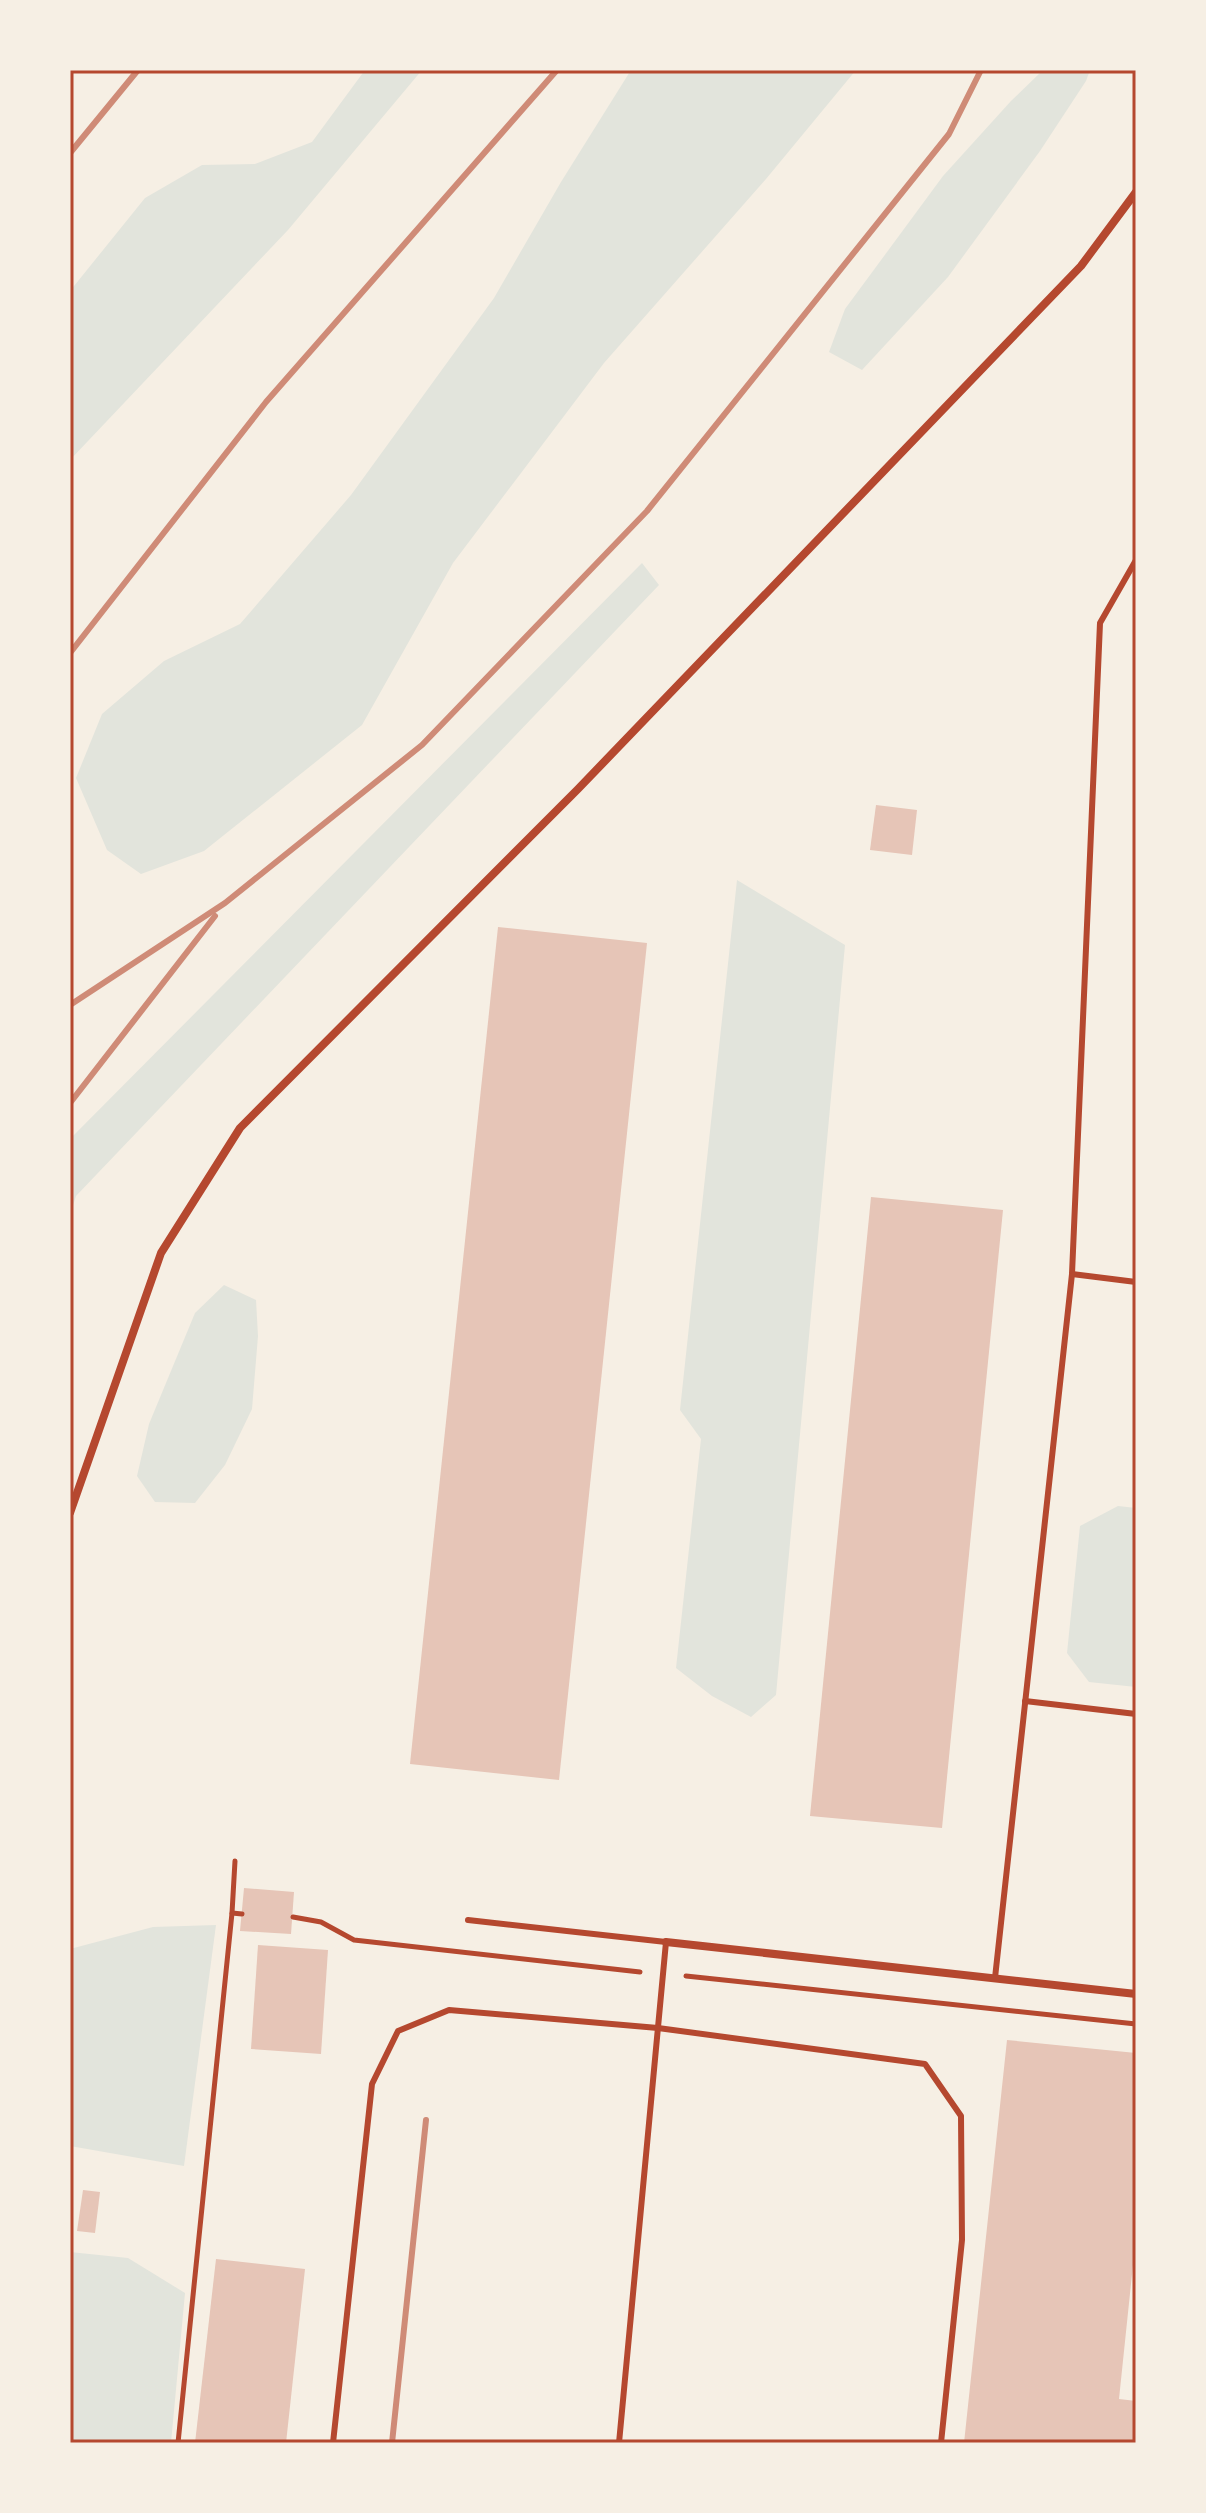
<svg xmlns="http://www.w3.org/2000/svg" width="1206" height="2513" font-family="'Golos Text',sans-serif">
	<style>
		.green { fill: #e2e4dc }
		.building { fill: #e6c5b7 }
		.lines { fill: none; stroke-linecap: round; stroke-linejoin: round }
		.path { stroke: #b5482f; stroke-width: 5 }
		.service { stroke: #b5482f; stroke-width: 6 }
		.minor { stroke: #b5482f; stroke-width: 8 }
		.rail { stroke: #cf8b77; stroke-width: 6 }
		.neatline { fill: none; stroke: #b5482f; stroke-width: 3 }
	</style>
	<rect width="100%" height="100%" fill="#f6efe4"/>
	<g class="green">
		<path d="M365,70H422L288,230L70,460V291L145,198L202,165L255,164L312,142Z"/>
		<path d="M631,70H856L766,179L604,363L453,563L362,725L204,851L141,874L107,850L76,778L102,714L164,661L240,624L351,495L494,298L561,182Z"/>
		<path d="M1043,70H1090L1086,81L1040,151L948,277L862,370L829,352L845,309L943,176L1011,101Z"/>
		<path d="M642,563L659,585L76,1196L70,1215V1139Z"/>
		<path d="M737,880L845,945L776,1695L751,1717L712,1696L676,1668L701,1439L680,1410Z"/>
		<path d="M224,1285L256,1300L258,1336L252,1409L225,1465L195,1503L155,1502L137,1476L149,1424L195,1313Z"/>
		<path d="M1118,1506L1136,1508V1687L1089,1682L1067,1653L1080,1526Z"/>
		<path d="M216,1925L184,2166L70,2146V1949L153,1927Z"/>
		<path d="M70,2252L128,2258L185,2293L171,2443H70Z"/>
	</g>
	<g class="building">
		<path d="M876,805L917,810L912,855L870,850Z"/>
		<path d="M498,927L647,943L559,1780L410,1764Z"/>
		<path d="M871,1197L1003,1210L942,1828L810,1816Z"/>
		<path d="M244,1888L294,1892L291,1934L240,1931Z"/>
		<path d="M258,1945L328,1950L321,2054L251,2049Z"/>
		<path d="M1007,2040L1136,2053V2236L1119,2399L1136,2401V2443H964Z"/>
		<path d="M83,2190L100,2192L95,2233L77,2231Z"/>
		<path d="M216,2259L305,2269L286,2443H195Z"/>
	</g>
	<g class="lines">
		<g class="path">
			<path d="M232,1913L242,1914"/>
			<path d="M293,1917L321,1922L354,1940L640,1972"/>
			<path d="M686,1976L1136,2024"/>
			<path d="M178,2443L232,1913L235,1861"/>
		</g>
		<g class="service">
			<path d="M1072,1274L1136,1282"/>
			<path d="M1025,1701L1136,1714"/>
			<path d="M468,1920L666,1942L619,2443"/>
			<path d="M995,1978L1072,1274L1100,623L1136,560"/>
			<path d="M333,2443L372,2084L398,2031L449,2010L658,2028L925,2064L961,2116L962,2240L941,2443"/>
		</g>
		<g class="minor">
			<path d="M70,1513L161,1253L240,1128L578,789L1081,266L1136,192"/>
			<path d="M666,1942L1136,1994"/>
		</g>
		<g class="rail">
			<path d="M70,153L138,70"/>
			<path d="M70,653L266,402L557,70"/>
			<path d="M70,1005L225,903L422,745L647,511L949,134L981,70"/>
			<path d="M70,1103L215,916"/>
			<path d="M392,2443L426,2120"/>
		</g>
	</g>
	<rect width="1206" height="2513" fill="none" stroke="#f6efe4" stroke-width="144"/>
	<rect x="72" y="72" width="1062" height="2369" class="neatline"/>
</svg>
